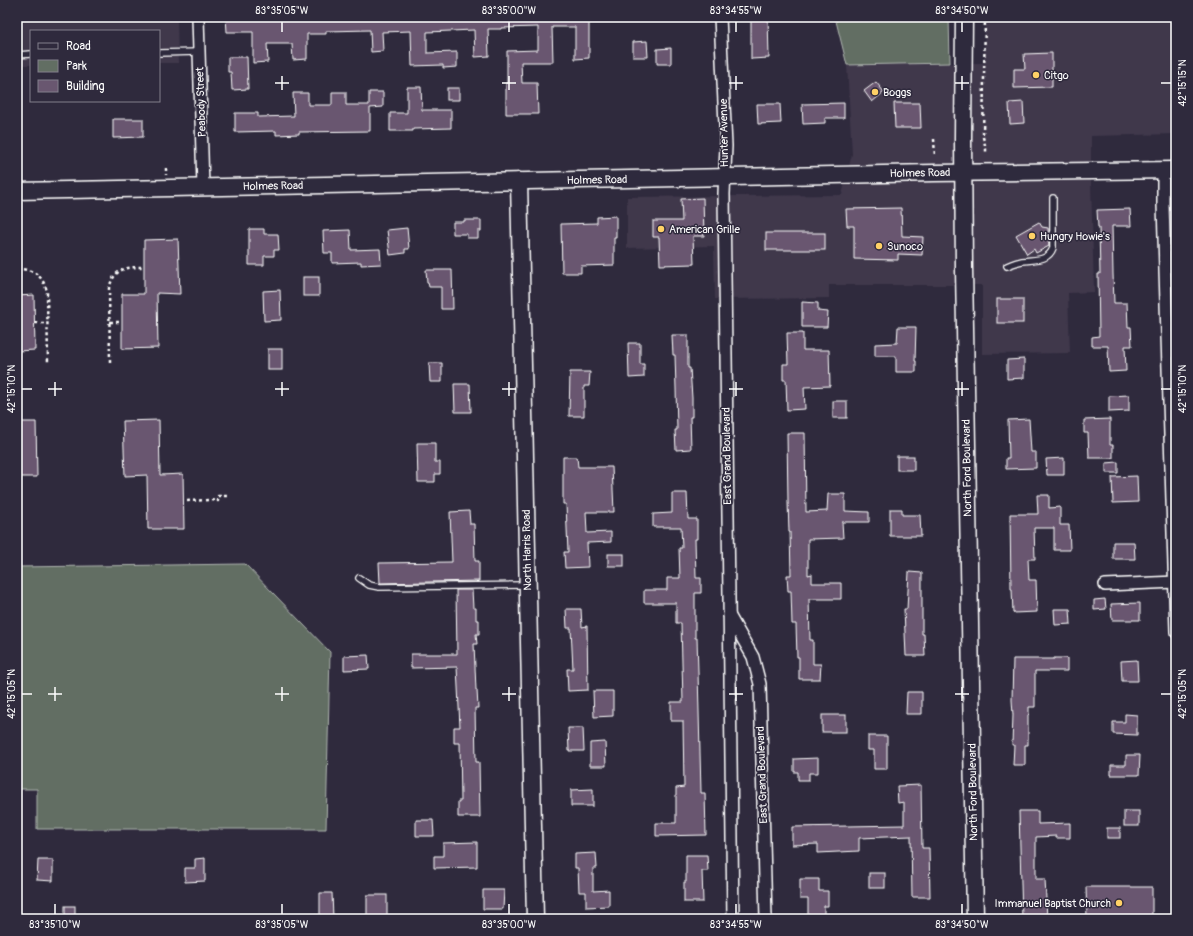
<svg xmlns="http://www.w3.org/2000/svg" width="1193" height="936" font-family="Pangolin,sans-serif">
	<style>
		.built { fill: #40384c }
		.green { fill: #626e63; stroke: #b0b6b1 }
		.building { fill: #695770; stroke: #fff }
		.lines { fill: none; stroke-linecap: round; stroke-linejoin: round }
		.lane-casing { stroke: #fff; stroke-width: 8 }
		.street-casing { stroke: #fff; stroke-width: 14 }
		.secondary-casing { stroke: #fff; stroke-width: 19 }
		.path { stroke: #fff; stroke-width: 2.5; stroke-dasharray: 3 3; stroke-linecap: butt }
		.lane { stroke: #2f2a3d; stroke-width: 5.5 }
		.street { stroke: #2f2a3d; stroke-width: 11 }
		.secondary { stroke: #2f2a3d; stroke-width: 16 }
		.ticks { fill: none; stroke: #fff; stroke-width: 1.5 }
		.poi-dot { fill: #ffd166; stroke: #2f2a3d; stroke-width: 1.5 }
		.labels { text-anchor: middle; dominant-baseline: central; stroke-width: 3; stroke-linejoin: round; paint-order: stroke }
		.poi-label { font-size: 11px; fill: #fff; stroke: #2f2a3d; text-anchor: start }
		.street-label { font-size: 11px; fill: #fff; stroke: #2f2a3d }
		.neatline { fill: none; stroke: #fff; stroke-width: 1.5 }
		.ticks-label { font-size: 10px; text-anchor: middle; fill: #fff }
	</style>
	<rect width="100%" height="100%" fill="#2f2a3d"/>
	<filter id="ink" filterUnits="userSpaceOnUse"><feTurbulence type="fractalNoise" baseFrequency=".025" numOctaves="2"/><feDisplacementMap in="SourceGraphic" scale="8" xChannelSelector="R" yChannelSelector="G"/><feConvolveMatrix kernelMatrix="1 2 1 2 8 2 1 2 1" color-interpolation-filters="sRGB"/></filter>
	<g filter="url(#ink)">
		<g class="built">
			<path d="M17,17H177L178,63H159V31H31V65H17Z"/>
			<path d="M985,17H1176V134L1091,136V183L1094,292L1068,293L1070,353L982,354V285H829V298L715,299L714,246L627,248V197L842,195L852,154L847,65L984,63Z"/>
		</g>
		<g class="green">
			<path d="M835,17H949L950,63L847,65Z"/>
			<path d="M245,564L330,652L326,829H37V789H17V567Z"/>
		</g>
		<g class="building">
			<path d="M226,17H589V58L575,59V27H552L553,62H521L522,83H537L538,114H506V83H507V51L538,50V27L501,28V29H488L489,56L475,57L474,30L427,32V53L457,52V67L443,68V65L412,66L411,31L382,32L383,51L371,52L370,30L326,31V34H307V59L293,60L292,44H267L268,62L253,63V32H227Z"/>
			<path d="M751,17H768L769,58L751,59Z"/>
			<path d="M647,41L648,57H633V42Z"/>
			<path d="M671,48V64H657V49Z"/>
			<path d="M1052,53V87L1014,88V69H1025L1024,54Z"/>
			<path d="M228,57H247L248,89L232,90L231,72H228Z"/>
			<path d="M876,82L884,92L872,102L864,91Z"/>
			<path d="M407,87H421L422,110H451V128L413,129V131H390V113H407Z"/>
			<rect x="447" y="88" width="12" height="12"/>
			<path d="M332,92H346V105H369V92H383V107L370,108V131L299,132V134L276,135V131L235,132V113H258V117L294,116L293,93H308V105H332Z"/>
			<path d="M1023,102L1024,123L1010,124L1009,103Z"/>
			<path d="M844,103V118H825V123L803,124L802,104Z"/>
			<path d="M894,103H920L921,128H895Z"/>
			<path d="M757,104H780L781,123L758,124Z"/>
			<path d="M113,119H143V137L113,138Z"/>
			<path d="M703,198L704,236H693L694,264L660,265L659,237H653V221H682L681,199Z"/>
			<path d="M901,208L902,236L923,237L922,255L898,254V260L854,259V226H847L846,209Z"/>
			<path d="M1130,209L1131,226H1112L1113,274L1114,303H1127L1128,327H1131L1132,346H1125L1126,371L1109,372L1108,346H1092V337L1099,336L1098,274H1100L1099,227H1098L1097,210Z"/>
			<path d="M616,216V238H614V265L581,266V273H562L561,224L597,223V217Z"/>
			<path d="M464,220H481V231H478V238H467V234H453V222H464Z"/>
			<path d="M1039,222L1042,227L1048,228L1049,246L1036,253L1034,249L1027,254L1016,235Z"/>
			<path d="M407,228L409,249H405V253L390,255L387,230Z"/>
			<path d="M249,229H264V234H278L279,250H274V256H264V265H249Z"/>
			<path d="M350,230L351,250L380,249L381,264L361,265V262L332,263V253H324L323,231Z"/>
			<rect x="766" y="233" width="59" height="17"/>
			<path d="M178,239L180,294L157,293L158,348L122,349V294H144V240Z"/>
			<path d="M426,270H452L453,309H441V287H429L428,282H427Z"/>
			<rect x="303" y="277" width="16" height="19"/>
			<path d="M280,290L281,320L264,321L263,291Z"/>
			<path d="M34,295L35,350L17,351V296Z"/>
			<rect x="997" y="299" width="26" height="24"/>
			<path d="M802,302L818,303V311L828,312L827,327H802Z"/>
			<path d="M898,327H916L915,361H916V372H896V356H875V344L897,343Z"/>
			<path d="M787,333H803V350H829L830,386L804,387L805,409L787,410L786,380H783V364H788Z"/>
			<path d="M672,335H688V368H690L692,398V417H690L691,449L676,450L675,430H677L676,388L675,355H673Z"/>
			<path d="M628,343H640V364H644V377L629,378Z"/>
			<rect x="268" y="349" width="14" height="21"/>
			<path d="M1024,359V378L1007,379V360Z"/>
			<path d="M429,363H442V382H430Z"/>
			<path d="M570,372H590L589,386H584V416H569Z"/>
			<path d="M454,384H470L471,412H455Z"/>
			<path d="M1129,395V411L1109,412V396Z"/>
			<rect x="833" y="401" width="14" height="17"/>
			<path d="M1029,419L1031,452H1036V468L1006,469V458H1009L1008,420Z"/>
			<path d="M1110,419V445H1113V458H1089L1088,433H1084V420Z"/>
			<path d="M159,420L160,475L183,474L184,529H148L147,475L125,476L123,421Z"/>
			<path d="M17,422H36L37,477H17Z"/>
			<path d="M787,433H805L806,512L827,511L828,494H845V511L869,512V522H842L843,538L808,539V575L812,574V583H841V599H809L810,640H813V664H821L820,679H799V657H797L796,624H792L791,591H788L787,575H791L790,532H789L788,502Z"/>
			<path d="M417,443H435V462H440V474H435V482H418Z"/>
			<rect x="897" y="456" width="17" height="14"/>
			<path d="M563,457H577L578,467H612L614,512H586L587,533L611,532V542L587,543L588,567L565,568L564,552H568L566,504H563Z"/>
			<path d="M1064,458V475H1047L1046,459Z"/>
			<path d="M1118,462V473H1106V463Z"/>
			<path d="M1137,476L1138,502L1113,503L1112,477Z"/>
			<path d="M672,493H687L688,519H697V539H695L696,578H701V593H695V638H697L698,672L701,793H705L706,835L656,836V823H676V788L684,787L683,721H671V702H683L681,623H676V603H644V590H667V578H680L679,548H682L681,527H653V514L672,513Z"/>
			<path d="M1037,495H1049V508L1060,507V525H1069L1070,550H1054V528H1034L1035,559H1028L1029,580H1036L1037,612L1013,613L1012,589H1011L1010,514H1038Z"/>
			<path d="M890,509H902V515H920L921,536H890Z"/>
			<path d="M469,511L470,524H474L475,561H479V581L380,583L379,563L452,562L450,512Z"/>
			<path d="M1113,542H1134L1135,559H1113Z"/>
			<rect x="608" y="554" width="16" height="12"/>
			<path d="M909,572L922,573V634H924L925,656H906L904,609H907Z"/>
			<path d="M456,590H472L473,608H476V620H479V634H476L477,644H474L476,690H477L478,708H475L476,762H479L480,817H458V801H461L460,743H454V727H460L457,667L411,668V654H457Z"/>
			<path d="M1105,599L1106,609L1094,610V600Z"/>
			<path d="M1140,603V620H1112L1111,604Z"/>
			<path d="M566,609H581L582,627L587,626L588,690L568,691L567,669H573L571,628H567Z"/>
			<path d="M1054,609H1070L1071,624L1055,625Z"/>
			<path d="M368,655L369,669L344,670V656Z"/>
			<path d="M1054,658H1067V671H1035V707H1029V714L1028,715V745H1025V765H1013L1014,745H1012L1013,715L1012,700L1013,659H1054Z"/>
			<path d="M1137,660L1138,681H1122L1121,661Z"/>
			<path d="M593,691H613V716L594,717Z"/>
			<path d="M907,692H922V714H906Z"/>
			<path d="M1125,714L1137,715V735L1113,734V722H1125Z"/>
			<rect x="822" y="715" width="24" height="17"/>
			<path d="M568,728H583L584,751H569Z"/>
			<path d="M868,736H887V769H874V750H868Z"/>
			<path d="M605,742L606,766H590V743Z"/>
			<path d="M1126,755H1140L1139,775H1111V765H1126Z"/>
			<path d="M818,758V773H809V780H798V772H794V759Z"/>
			<path d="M921,785L922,848H929L930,897H912L911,836L859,838V851L818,853V844L792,845V827L904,825V802L898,803L897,786Z"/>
			<path d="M593,789V806H571V790Z"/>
			<path d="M1019,811H1038V824L1070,823V838H1056V836L1036,837V879H1045L1047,919H1022Z"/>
			<rect x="1124" y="811" width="15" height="15"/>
			<path d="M416,820H433L434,836H416Z"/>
			<rect x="1107" y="828" width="13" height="10"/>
			<path d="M477,842V867L434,868V856H443V843Z"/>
			<path d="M596,853L597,868H593V891L609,890V906L586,907V892H579L578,868H575V854Z"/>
			<path d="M686,855H707L708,871H702L703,902H684V882H686Z"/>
			<path d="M205,858V881L185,882V868H195V859Z"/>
			<path d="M38,860H53V881L37,880Z"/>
			<rect x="869" y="873" width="16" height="15"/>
			<path d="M800,879H819V891H828V906H824V919H808V899H800Z"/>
			<path d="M1086,887H1152V919H1087Z"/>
			<path d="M483,890H504L503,909H483Z"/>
			<path d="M320,893H332L333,918H320Z"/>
			<rect x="367" y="895" width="20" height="24"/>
			<rect x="65" y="906" width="10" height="13"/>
		</g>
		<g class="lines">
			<defs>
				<g id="lane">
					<path d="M159,53L199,52"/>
					<path d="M17,55L31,54"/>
					<path d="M1007,266C1012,264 1017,262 1022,261C1034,259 1048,262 1053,248V198"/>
					<path d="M359,578L369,585L379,587L527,585"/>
				</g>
				<g id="street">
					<path d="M198,17L203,187"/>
					<path d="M720,17L726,146L724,194L733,919"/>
					<path d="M1163,170V204L1176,632"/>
					<path d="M1105,585L1176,582"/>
					<path d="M729,615L753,657L760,684L766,919"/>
				</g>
				<g id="secondary">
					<path d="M964,17L963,138L964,268L975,919"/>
					<path d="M519,181L535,919"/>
					<path d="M17,191L934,173L1176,170"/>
				</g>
			</defs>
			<use href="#lane" class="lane-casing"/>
			<use href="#street" class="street-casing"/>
			<use href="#secondary" class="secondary-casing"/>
			<g class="path">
				<path d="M985,17L983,137L986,149V154"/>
				<path d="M934,139L935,157"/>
				<path d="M166,168V175"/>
				<path d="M17,269C34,269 42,275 47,291L48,364"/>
				<path d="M110,322H122"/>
				<path d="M35,323H47"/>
				<path d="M110,362L109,288C115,268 125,267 144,267"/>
				<path d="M187,501L210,500L218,501V496H228"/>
			</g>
			<use href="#lane" class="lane"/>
			<use href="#street" class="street"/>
			<use href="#secondary" class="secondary"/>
		</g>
	</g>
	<path class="ticks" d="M282,22V32M509,22V32M736,22V32M962,22V32M282,76V90M509,76V90M736,76V90M962,76V90M275,83H289M502,83H516M729,83H743M955,83H969M1161,83H1171M55,382V396M282,382V396M509,382V396M736,382V396M962,382V396M22,389H32M48,389H62M275,389H289M502,389H516M729,389H743M955,389H969M1161,389H1171M55,687V701M282,687V701M509,687V701M736,687V701M962,687V701M22,694H32M48,694H62M275,694H289M502,694H516M729,694H743M955,694H969M1161,694H1171M55,904V914M282,904V914M509,904V914M736,904V914M962,904V914"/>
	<g class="poi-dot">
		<circle cx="1036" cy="75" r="4"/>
		<circle cx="875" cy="92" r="4"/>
		<circle cx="661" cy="229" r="4"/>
		<circle cx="1032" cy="236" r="4"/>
		<circle cx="879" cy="246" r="4"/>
		<circle cx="1119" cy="903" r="4"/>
	</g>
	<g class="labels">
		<g class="poi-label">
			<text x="1044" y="75">Citgo</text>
			<text x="883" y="92">Boggs</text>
			<text x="669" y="229">American Grille</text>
			<text x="1040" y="236">Hungry Howie's</text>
			<text x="887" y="246">Sunoco</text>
			<text x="1111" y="903" text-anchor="end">Immanuel Baptist Church</text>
		</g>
		<g class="street-label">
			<text transform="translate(201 102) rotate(-92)">Peabody Street</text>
			<text transform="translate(724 133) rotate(-91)">Hunter Avenue</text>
			<text transform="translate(920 173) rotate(-1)">Holmes Road</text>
			<text transform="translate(597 180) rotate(-1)">Holmes Road</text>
			<text transform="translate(273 186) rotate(-1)">Holmes Road</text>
			<text transform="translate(727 456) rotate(-91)">East Grand Boulevard</text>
			<text transform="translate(967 468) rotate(-91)">North Ford Boulevard</text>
			<text transform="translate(527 550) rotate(-91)">North Harris Road</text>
			<text transform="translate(762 775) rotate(-92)">East Grand Boulevard</text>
			<text transform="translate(973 792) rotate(-91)">North Ford Boulevard</text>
		</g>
	</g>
	<rect width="1193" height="936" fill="none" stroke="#2f2a3d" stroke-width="44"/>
	<rect x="30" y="30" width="130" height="72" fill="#2f2a3d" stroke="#827f8b"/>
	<rect x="38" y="43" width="20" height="6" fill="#2f2a3d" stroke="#827f8b"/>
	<text x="66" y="50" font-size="12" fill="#ffffff">Road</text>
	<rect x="38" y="60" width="20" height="12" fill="#626e63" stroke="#827f8b"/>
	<text x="66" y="70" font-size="12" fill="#ffffff">Park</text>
	<rect x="38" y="80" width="20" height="12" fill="#695770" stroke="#827f8b"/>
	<text x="66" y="90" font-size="12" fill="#ffffff">Building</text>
	<rect x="22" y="22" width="1149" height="892" class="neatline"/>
	<g class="ticks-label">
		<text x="282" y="14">83°35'05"W</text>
		<text x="509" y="14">83°35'00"W</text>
		<text x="736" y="14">83°34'55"W</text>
		<text x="962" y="14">83°34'50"W</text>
		<text transform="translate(1182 83) rotate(-90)" y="4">42°15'15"N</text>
		<text transform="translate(11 389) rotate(-90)" y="4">42°15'10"N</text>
		<text transform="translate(1182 389) rotate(-90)" y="4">42°15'10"N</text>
		<text transform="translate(11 694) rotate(-90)" y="4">42°15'05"N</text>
		<text transform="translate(1182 694) rotate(-90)" y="4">42°15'05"N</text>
		<text x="55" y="928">83°35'10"W</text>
		<text x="282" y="928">83°35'05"W</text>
		<text x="509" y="928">83°35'00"W</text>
		<text x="736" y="928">83°34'55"W</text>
		<text x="962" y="928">83°34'50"W</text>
	</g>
</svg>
